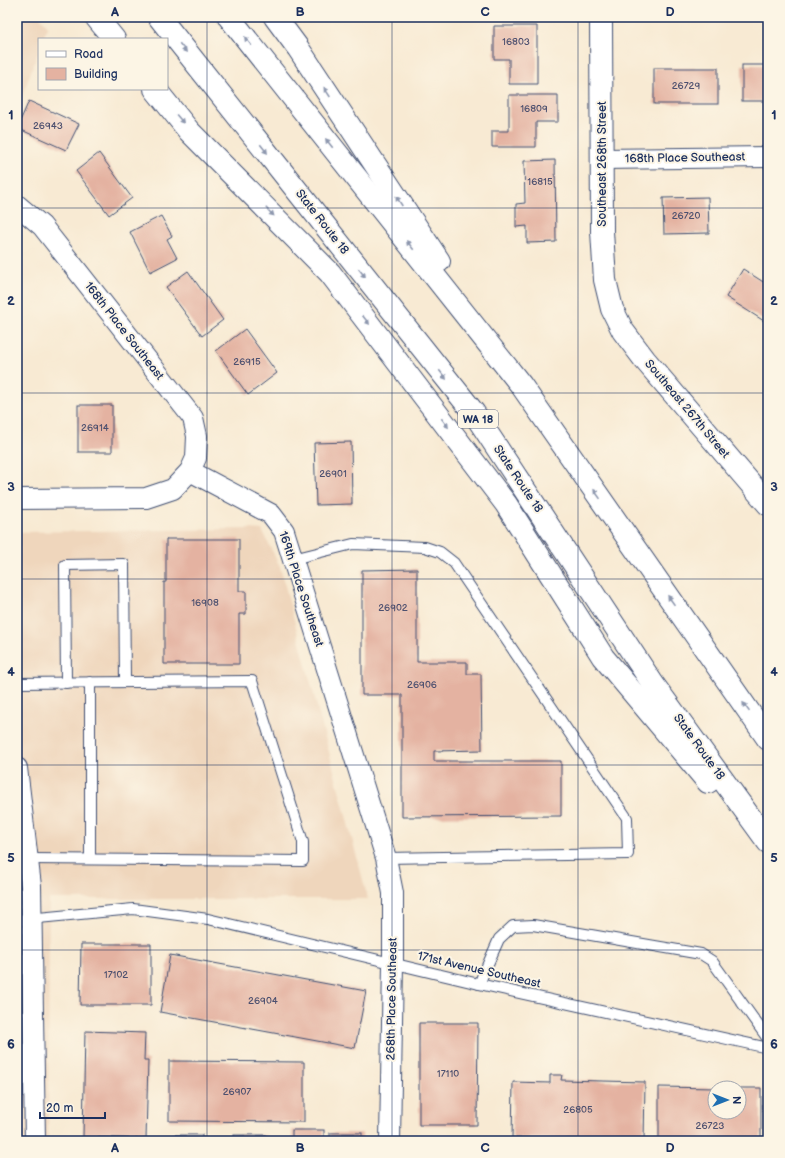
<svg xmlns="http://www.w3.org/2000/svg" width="785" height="1158" font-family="'Balsamiq Sans',sans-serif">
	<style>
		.built { fill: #efd6bc }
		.building { fill: #e4b2a1 }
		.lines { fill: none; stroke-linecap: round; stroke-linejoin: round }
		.lane-casing { stroke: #3c4b70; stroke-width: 12 }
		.street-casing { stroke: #3c4b70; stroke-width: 22 }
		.secondary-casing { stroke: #3c4b70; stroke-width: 24 }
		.highway-casing { stroke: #3c4b70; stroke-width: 24 }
		.lane { stroke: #fff; stroke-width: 10 }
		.street { stroke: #fff; stroke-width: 20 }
		.secondary { stroke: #fff; stroke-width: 22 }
		.highway { stroke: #fff; stroke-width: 22 }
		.oneway { fill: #8d97ae }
		.grid { fill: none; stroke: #1b2f5e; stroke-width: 1; stroke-opacity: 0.55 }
		.labels { text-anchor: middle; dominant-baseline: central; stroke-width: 4; stroke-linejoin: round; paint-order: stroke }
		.number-label { font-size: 10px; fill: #4d506f }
		.shield { fill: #fcf5e5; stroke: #5e6a86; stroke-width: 1 }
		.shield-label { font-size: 11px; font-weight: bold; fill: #1b2f5e }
		.street-label { font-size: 12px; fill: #1b2f5e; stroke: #fcf5e5 }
		.neatline { fill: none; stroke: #1b2f5e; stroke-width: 1.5 }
		.grid-label { font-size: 13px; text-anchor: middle; font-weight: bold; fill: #1b2f5e }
	</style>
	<rect width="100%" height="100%" fill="#fcf5e5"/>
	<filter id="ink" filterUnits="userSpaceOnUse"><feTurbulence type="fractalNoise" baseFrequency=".025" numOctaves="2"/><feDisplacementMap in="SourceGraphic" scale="8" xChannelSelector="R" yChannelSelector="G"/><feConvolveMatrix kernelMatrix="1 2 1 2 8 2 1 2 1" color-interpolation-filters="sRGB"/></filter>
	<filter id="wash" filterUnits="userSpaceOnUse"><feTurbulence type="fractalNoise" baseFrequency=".012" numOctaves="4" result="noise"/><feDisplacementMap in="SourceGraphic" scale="16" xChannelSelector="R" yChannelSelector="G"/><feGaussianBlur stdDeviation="0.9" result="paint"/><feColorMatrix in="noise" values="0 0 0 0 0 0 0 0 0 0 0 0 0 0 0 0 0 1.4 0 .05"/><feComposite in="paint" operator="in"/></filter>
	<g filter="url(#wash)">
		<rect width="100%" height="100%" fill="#f8ead3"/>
		<g class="built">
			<path d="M17,17H40L48,26L43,39H39V50L17,110Z"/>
			<path d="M249,529L262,530L280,567L368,899H49L48,1141H17V532Z"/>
		</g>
		<g id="blocks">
			<g class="building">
				<path d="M494,26H537V84H509V59H494Z"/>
				<rect x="742" y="65" width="26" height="36"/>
				<rect x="654" y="68" width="64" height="36"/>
				<path d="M509,95H558V122H536V147H492V131H509Z"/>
				<path d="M29,101L79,124L66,150L17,128Z"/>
				<path d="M99,153L132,198L109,215L76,171Z"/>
				<path d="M555,160L556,242L527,243V226L516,227V204L525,203L524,161Z"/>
				<path d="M708,197L709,233L664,234L663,198Z"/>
				<path d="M161,216L172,236L167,239L177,258L150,272L130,232Z"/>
				<path d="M743,269L768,285V315L764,321L726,297Z"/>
				<path d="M188,271L223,320L202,336L166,287Z"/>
				<path d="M245,329L277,373L248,395L216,351Z"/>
				<rect x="78" y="405" width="34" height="47"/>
				<path d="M351,442L352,504L316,505L314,443Z"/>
				<path d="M166,539H239V591H246V614H239V664H164V582H166Z"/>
				<path d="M417,569V662H467V674H481L482,750L434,751V761H561V816L402,817V695H362V570Z"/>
				<path d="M81,944H151V1005H80Z"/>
				<path d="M170,955L366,991L355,1048L160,1012Z"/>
				<path d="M419,1023H478L477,1125H419Z"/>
				<path d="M85,1031L145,1033L144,1060H148L146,1139L83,1137Z"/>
				<path d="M169,1061L304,1062V1122L169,1121Z"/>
				<path d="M550,1075H562L561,1080L645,1082L644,1141L512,1138L513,1082L550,1083Z"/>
				<path d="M659,1087L715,1088V1112H739V1088H761V1141H659Z"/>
				<rect x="292" y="1130" width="32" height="11"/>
				<rect x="330" y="1133" width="32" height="8"/>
				<rect x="175" y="1135" width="27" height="6"/>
				<rect x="234" y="1135" width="32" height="6"/>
			</g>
		</g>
	</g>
	<g filter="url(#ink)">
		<use href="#blocks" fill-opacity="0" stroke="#3c4b70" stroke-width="1"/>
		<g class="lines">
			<defs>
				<g id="lane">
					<path d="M293,559L353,544L425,547L440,552L454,563L627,818L628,854L386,858"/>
					<path d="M90,682V859"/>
					<path d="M17,683L252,681L303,842V861L28,859"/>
					<path d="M66,683L65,565L124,564L125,682"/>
					<path d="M17,920L133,909L208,919L479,984L768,1048"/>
					<path d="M479,984L499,939L513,926L533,925L701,954L712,961L768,1039"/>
				</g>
				<g id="street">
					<path d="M601,159L768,157"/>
					<path d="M17,205L42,226L193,418L197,436L196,458L190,471L173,489L146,498L17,499"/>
					<path d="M190,471L271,514L284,531L386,858L393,893V963L390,1141"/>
					<path d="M17,768L31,886L35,1141"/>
				</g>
				<path id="secondary" d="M601,17L602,231L605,280L612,309L623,331L645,360L768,504"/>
				<g id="highway">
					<path d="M96,17L114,39"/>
					<path d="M159,17L474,413L653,684L768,842"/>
					<path d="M229,17L521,385L768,739"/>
					<path d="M275,17L298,48L439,261"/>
					<path d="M155,89L189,131L330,273L506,504L603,657L708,782"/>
				</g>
			</defs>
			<use href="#lane" class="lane-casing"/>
			<use href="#street" class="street-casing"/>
			<use href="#secondary" class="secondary-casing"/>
			<use href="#highway" class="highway-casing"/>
			<use href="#lane" class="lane"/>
			<use href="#street" class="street"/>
			<use href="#secondary" class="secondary"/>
			<use href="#highway" class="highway"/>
		</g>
		<defs><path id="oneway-solid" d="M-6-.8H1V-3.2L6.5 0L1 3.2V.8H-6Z"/></defs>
		<g class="oneway">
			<use href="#oneway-solid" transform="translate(248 41) rotate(-128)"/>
			<use href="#oneway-solid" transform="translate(183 48) rotate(52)"/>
			<use href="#oneway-solid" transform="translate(327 92) rotate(-123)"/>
			<use href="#oneway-solid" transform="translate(180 119) rotate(50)"/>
			<use href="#oneway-solid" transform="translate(329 143) rotate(-128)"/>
			<use href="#oneway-solid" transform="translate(264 149) rotate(52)"/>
			<use href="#oneway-solid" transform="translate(399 201) rotate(-123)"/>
			<use href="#oneway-solid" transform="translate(270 212) rotate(45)"/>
			<use href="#oneway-solid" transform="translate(410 245) rotate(-128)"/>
			<use href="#oneway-solid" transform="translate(362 273) rotate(52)"/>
			<use href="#oneway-solid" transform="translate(366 320) rotate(52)"/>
			<use href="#oneway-solid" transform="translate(443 375) rotate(52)"/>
			<use href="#oneway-solid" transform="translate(445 423) rotate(53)"/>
			<use href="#oneway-solid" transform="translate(597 494) rotate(-125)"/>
			<use href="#oneway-solid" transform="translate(671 600) rotate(-125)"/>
			<use href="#oneway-solid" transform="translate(746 707) rotate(-125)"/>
		</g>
	</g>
	<path class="grid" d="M207,17V1141M392,17V1141M578,17V1141M17,208H768M17,393H768M17,579H768M17,765H768M17,950H768"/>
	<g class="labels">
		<g class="number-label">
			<text x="516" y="42">16803</text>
			<text x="686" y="86">26729</text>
			<text x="534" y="109">16809</text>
			<text x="48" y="126">26943</text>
			<text x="540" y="182">16815</text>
			<text x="686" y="216">26720</text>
			<text x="247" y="362">26915</text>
			<text x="95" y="428">26914</text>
			<text x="333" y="474">26901</text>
			<text x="205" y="603">16908</text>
			<text x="393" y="608">26902</text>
			<text x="422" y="685">26906</text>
			<text x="116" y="975">17102</text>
			<text x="263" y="1001">26904</text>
			<text x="448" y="1074">17110</text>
			<text x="237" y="1092">26907</text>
			<text x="578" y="1110">26805</text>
			<text x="710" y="1126">26723</text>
		</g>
		<rect class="shield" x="458" y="410" width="40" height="18" rx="3"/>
		<g class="shield-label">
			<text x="478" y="419">WA 18</text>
		</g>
		<g class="street-label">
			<text transform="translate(685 158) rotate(-1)">168th Place Southeast</text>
			<text transform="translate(602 164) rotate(-90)">Southeast 268th Street</text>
			<text transform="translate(322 222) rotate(52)">State Route 18</text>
			<text transform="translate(124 331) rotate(52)">168th Place Southeast</text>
			<text transform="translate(687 409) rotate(50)">Southeast 267th Street</text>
			<text transform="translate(518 479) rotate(56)">State Route 18</text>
			<text transform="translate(301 589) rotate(72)">169th Place Southeast</text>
			<text transform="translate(699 747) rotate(54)">State Route 18</text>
			<text transform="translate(479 970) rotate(13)">171st Avenue Southeast</text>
			<text transform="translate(392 999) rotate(-89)">268th Place Southeast</text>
		</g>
	</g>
	<rect width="785" height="1158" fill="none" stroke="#fcf5e5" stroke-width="44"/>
	<rect x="38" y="38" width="130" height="52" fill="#fcf5e5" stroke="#a2a6af"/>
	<rect x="46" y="51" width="20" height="6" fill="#ffffff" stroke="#a2a6af"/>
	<text x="74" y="58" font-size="12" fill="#1b2f5e">Road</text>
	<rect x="46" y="68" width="20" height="12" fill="#e4b2a1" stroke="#a2a6af"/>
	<text x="74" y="78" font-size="12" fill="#1b2f5e">Building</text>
	<g transform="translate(727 1100) rotate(90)"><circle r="19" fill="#fcf5e5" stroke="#a2a6af"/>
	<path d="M0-3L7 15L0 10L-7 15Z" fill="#1f6fb2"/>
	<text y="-6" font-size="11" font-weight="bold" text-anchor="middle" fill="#1b2f5e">N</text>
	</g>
	<path d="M40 1112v6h65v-6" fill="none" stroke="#1b2f5e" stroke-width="2"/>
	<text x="46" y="1112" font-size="12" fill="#1b2f5e" stroke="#fcf5e5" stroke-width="3" paint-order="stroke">20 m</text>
	<rect x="22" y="22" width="741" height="1114" class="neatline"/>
	<g class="grid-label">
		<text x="115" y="16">A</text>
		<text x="300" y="16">B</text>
		<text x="485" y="16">C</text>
		<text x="670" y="16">D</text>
		<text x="11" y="119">1</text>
		<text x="774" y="119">1</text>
		<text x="11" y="305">2</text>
		<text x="774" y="305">2</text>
		<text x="11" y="491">3</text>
		<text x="774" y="491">3</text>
		<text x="11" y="676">4</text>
		<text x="774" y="676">4</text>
		<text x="11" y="862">5</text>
		<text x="774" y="862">5</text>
		<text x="11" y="1048">6</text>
		<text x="774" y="1048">6</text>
		<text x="115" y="1152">A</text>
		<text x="300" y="1152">B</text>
		<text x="485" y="1152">C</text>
		<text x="670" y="1152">D</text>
	</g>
</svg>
